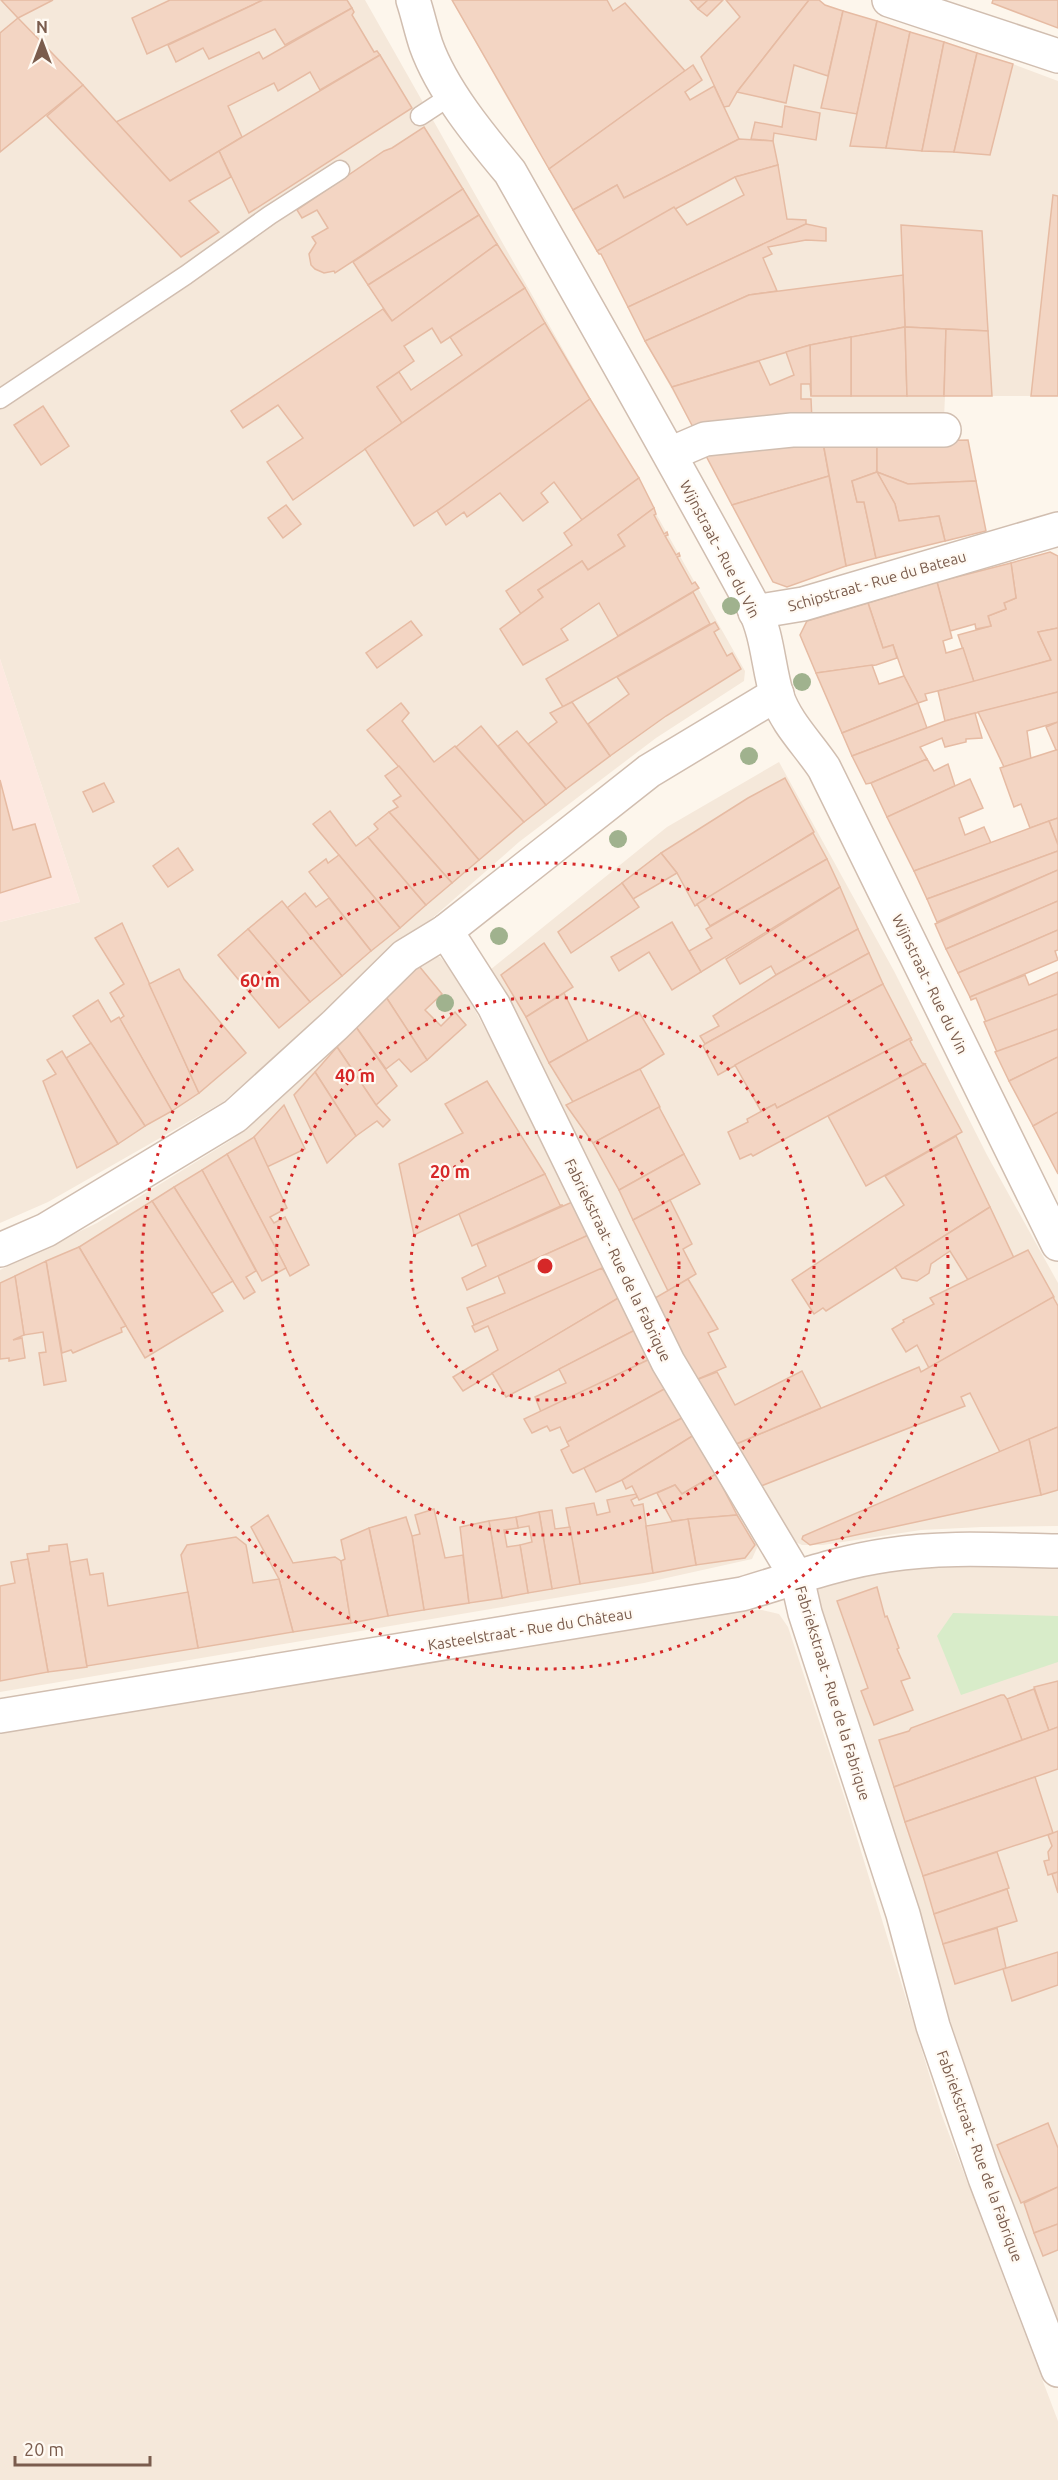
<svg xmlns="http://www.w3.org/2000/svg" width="1058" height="2480" font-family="Ubuntu,sans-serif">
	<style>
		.residential { fill: #f5e8da }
		.commercial { fill: #fde8e0 }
		.green { fill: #d8ecc9 }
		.building { fill: #f3d5c3; stroke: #e6bba3; stroke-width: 1.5 }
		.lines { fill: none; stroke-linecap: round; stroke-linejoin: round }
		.lane-casing { stroke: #d1beb0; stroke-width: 21 }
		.street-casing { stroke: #d1beb0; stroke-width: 36 }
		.lane { stroke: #fff; stroke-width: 18 }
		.street { stroke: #fff; stroke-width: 33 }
		.tree { fill: #a0b28e }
		.ring { fill: none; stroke: #d62828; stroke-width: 3; stroke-dasharray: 3 6 }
		.labels { text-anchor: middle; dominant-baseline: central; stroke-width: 4.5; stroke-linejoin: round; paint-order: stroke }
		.street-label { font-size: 15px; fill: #7a5c4d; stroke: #fffaf3 }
		.centre { fill: #d62828; stroke: #fffaf3; stroke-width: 3 }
		.ring-label { font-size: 18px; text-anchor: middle; font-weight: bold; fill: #d62828; stroke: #fffaf3; stroke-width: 4.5; stroke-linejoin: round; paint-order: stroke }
	</style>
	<rect width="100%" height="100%" fill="#fdf6ec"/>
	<g class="residential">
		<path d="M0,0H365L745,671L744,681L656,738L519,842L223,1102L48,1202L0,1223V922L80,902L0,659Z"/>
		<path d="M452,0H819L825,5L1013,64L1058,81V396H945L944,418L696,433L645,341L601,254H599L503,91Z"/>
		<path d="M779,762L894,971L987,1155L1058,1283V1526L982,1527L921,1530L823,1545H802L782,1536L761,1513L490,970L667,827Z"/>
		<path d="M424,957H440L456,975L760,1541L752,1559L644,1583L0,1692V1270L97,1223L233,1139L277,1102L409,965Z"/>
		<path d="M930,1560L1058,1566V2326L989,2136L944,2002L916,1902L811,1588Z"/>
		<path d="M762,1610L779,1614L788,1627L846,1802L941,2113L1058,2421V2480H0V1731L726,1611Z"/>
	</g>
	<path class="commercial" d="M0,659L80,902L0,922Z"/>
	<path class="green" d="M953,1613L1058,1616V1662L961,1695L937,1636Z"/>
	<g class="building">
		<path d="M1,0H53L18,18Z"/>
		<path d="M170,0H263L147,54L132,18Z"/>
		<path d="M263,0H347L352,8L285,45L275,29L209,59L203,48L176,62L168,45Z"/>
		<path d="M452,0H607L613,11L625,3L685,71L549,169Z"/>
		<path d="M690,0H708L698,9Z"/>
		<path d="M708,0H723L707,16L698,9Z"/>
		<path d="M726,0H809L737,92L729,106L724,107L701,57L740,17Z"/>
		<path d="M809,0H819L825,5L843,11L828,76L794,65L786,103L737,92Z"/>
		<path d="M993,0H1058V28L992,3Z"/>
		<path d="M352,8L354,12L352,15L374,52L377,51L380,55L320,90L310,72L278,91L274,83L228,106L242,137L170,181L116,122L259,52L263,59Z"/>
		<path d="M843,11L877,21L857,114L821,108Z"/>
		<path d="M18,18L83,85L0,152V33Z"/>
		<path d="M877,21L910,32L886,148L850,146Z"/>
		<path d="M910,32L944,42L922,151L886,148Z"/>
		<path d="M944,42L977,53L954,152L922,151Z"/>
		<path d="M977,53L1013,64L990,155L954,152Z"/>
		<path d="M380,55L412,108L249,213L219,151Z"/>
		<path d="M693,65L702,80L685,92L690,100L714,86L739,139L624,198L617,185L573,210L549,169Z"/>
		<path d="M83,85L170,181L219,151L231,177L189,201L219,232L181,257L47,116Z"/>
		<path d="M785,106L820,113L816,140L774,133L773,141L751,139L755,122L782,127Z"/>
		<path d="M424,127L463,189L335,273L334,271L324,273L315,269L311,265L309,254L316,243L312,237L328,228L317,210L302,218L297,210L384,151L392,148Z"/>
		<path d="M739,139L773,141L778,165L735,177L597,251L573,210L617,185L624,198Z"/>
		<path d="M778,165L787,219L806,220V224L628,307L601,254H599L597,251L674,207L687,225L744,195L735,177Z"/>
		<path d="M463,189L479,215L368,285L353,262Z"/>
		<path d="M1053,195L1058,196V396H1031Z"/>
		<path d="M479,215L497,244L392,321L368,285Z"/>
		<path d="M806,224L826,228V241L806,240L768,247L772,254L763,258L777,291L749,295L645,341L628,307Z"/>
		<path d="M901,225L982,231L988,331L905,327Z"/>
		<path d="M497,244L525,288L441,343L432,328L404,346L414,361L377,387L402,423L293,500L267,462L303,438L278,405L243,428L231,411L383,309L392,321Z"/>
		<path d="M903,275L905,327L810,345L672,387L645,341L749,295Z"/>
		<path d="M525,288L545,323L402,423L377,387L399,372L411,390L462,355L450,337Z"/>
		<path d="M545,323L590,399L453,500L414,526L365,449Z"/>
		<path d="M905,327L907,396H851V337Z"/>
		<path d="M905,327L946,329L944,396H907Z"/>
		<path d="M946,329L988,331L992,396H944Z"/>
		<path d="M851,337V396H811L810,345Z"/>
		<path d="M810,345L811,396L810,384H801V399H811L812,421L696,433L672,387L759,361L770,385L794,375L786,352Z"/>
		<path d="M590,399L639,478L582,520L554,482L541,493L548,502L523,521L500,493L467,517L464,512L446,525L437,511Z"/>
		<path d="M43,406L69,446L41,465L14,425Z"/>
		<path d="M822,437L829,476L732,505L704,452Z"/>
		<path d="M822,437L877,438V472L852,481L857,502H864L876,558L846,566Z"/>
		<path d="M877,438L928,441L968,440L976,481L908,484L877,472Z"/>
		<path d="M877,472L908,484L976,481L986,531L945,541L939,516L899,521L895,504Z"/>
		<path d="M877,472L895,504L899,521L939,516L945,541L876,558L864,502H857L852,481Z"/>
		<path d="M829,476L846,566L787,587L773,582L732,505Z"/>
		<path d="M639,478L654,508L618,535L625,546L588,570L582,561L538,590L543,597L521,614L506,591L572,545L564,533Z"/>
		<path d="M286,505L301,524L283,538L268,518Z"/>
		<path d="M654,508L656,514L654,515L664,534L667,532L668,535L665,536L676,555L679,553L680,556L677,557L692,584L695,582L699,588L618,636L599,603L561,629L568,640L523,665L500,629L543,597L538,590L582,561L588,570L625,546L618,535Z"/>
		<path d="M1050,552L1058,556V628L1038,632L1051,660L974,682L958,635L991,626L988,616L1006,609L1004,603L1016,598L1011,563Z"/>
		<path d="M1011,563L1016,598L1004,603L1006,609L988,616L991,626L976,629L975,624L950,631L937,582Z"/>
		<path d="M937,582L952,638L943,641L946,653L963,648L974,682L925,694L927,700L918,703L904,676L893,645L883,648L868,603Z"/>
		<path d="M693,592L710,624L563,707L546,679Z"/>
		<path d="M868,603L883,648L893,645L897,658L876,665L816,673L800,635L807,621Z"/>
		<path d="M411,621L422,635L377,668L366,653Z"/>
		<path d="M715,622L719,629L714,632L727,656L732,653L741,669L666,716L610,756L588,724L629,694L617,677Z"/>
		<path d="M1058,628V692L945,721L938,691L1051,660L1038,632Z"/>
		<path d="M872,665L879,684L904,676L918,703L842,733L816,673Z"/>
		<path d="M1058,692V722L1027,731L1031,759L1004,767L978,712Z"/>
		<path d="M572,702L610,756L566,789L528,744L557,722L550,713Z"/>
		<path d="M401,703L409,713L402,721L434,762L455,746L524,822L479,860L367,730Z"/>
		<path d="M918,703L927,728L852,756L842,733Z"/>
		<path d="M975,713L982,738L966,739V742L945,747L942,738L920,747L927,759L871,783L866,784L852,756L945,721Z"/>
		<path d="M1058,722V750H1056L1046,727Z"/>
		<path d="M481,726L546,805L524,822L456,747Z"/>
		<path d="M517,731L566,789L546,805L498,746Z"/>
		<path d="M1056,750H1058V818L1030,828L1021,804L1014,807L1000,768Z"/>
		<path d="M927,759L934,771L948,764L955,786L887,817L871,783Z"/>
		<path d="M399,766L479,860L452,883L389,812L398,807L393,801L401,796L385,776Z"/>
		<path d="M785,778L814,832L695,906L677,873L661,853L748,798Z"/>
		<path d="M970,779L983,808L959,818L965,835L984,827L991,843L914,871L887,817Z"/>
		<path d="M0,780L13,830L35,824L51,877L0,893Z"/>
		<path d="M104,783L114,802L93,812L83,792Z"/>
		<path d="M330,811L356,846L368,837L426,905L400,928L313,824Z"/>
		<path d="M389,812L452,883L426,905L368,837L378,829L374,824Z"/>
		<path d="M1058,818V845L1049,821Z"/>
		<path d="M1049,821L1058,845V851L927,899L914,871Z"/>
		<path d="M813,833L827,859L710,926L697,904Z"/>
		<path d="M178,848L193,870L168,887L153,866Z"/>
		<path d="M1058,851V870L937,922L927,899Z"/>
		<path d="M661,853L677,873L633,899L622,883Z"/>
		<path d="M339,855L400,928L371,951L309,872L326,859L328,863Z"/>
		<path d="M827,859L840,887L701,972L689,951L712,938L706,929Z"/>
		<path d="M1058,870V901L946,949L935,924Z"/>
		<path d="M622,883L639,907L571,953L558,932Z"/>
		<path d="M840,887L858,929L776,975L771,966L740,984L726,959Z"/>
		<path d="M305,893L316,907L329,898L371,951L342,976L287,908Z"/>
		<path d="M282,901L342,976L310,1002L248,929Z"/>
		<path d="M1058,901V930L958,973L946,949Z"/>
		<path d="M672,922L701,972L672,990L649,952L619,971L611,957Z"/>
		<path d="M122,923L199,1093L172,1111L120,1019L124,1016L110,993L124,984L95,938Z"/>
		<path d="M248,929L310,1002L279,1028L218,955Z"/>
		<path d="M858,929L869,953L705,1044L700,1036L719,1026L713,1016L776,975Z"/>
		<path d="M1058,930V950L1055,951L1058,960L970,997L958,973Z"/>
		<path d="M544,943L573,987L526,1017L501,975Z"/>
		<path d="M869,953L883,984L718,1075L703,1046L705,1044Z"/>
		<path d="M419,966L442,994L425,1010L441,1026L455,1012L466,1025L427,1060L386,997Z"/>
		<path d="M179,969L184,979L246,1053L199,1093L149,984Z"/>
		<path d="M1058,972V994L986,1022L976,998L971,1000L970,997L1025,975L1029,985Z"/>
		<path d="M883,984L911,1038L777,1108L775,1104L761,1111L735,1065Z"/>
		<path d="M564,993L588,1041L549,1063L526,1017Z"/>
		<path d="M1058,994V1029L997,1052L984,1022Z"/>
		<path d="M386,997L427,1060L411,1072L399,1059L386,1069L356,1027Z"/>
		<path d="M98,1000L111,1022L119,1017L120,1019L172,1111L145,1126L73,1016Z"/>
		<path d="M639,1012L664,1054L640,1069L573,1102L549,1063Z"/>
		<path d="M356,1027L397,1086L376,1105L337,1047Z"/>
		<path d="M1058,1029V1057L1009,1081L995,1052Z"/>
		<path d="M911,1038L912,1040L910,1041L922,1063L925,1064L753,1156L751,1154L740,1159L728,1132L748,1122L747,1119L775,1104L777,1108Z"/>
		<path d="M91,1043L145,1126L118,1144L66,1058Z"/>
		<path d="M337,1047L376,1105L390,1120L383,1127L377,1121L356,1136L315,1072Z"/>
		<path d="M62,1051L118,1144L77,1168L43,1081L56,1074L47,1060Z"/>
		<path d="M1058,1057V1112L1033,1126L1009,1081Z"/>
		<path d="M925,1064L962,1132L866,1186L828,1116Z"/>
		<path d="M640,1069L660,1107L593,1143L566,1105Z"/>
		<path d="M315,1072L356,1136L327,1163L294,1095Z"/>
		<path d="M487,1081L545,1174L414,1235L399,1164L463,1133L445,1104Z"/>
		<path d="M284,1105L305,1149L267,1167L254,1137Z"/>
		<path d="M659,1107L684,1154L619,1190L593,1143Z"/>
		<path d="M1058,1112V1174L1033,1126Z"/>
		<path d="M956,1136L990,1207L826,1311L823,1308L814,1314L792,1280L904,1205L885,1176Z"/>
		<path d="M254,1137L287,1208L270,1217L274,1223L285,1217L309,1265L290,1276L227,1154Z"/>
		<path d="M227,1154L286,1268L262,1281L202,1170Z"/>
		<path d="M684,1154L700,1184L633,1220L619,1190Z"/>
		<path d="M202,1170L256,1271L246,1277L255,1292L244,1299L174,1187Z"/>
		<path d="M545,1174L560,1205H563L472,1246L459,1214Z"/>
		<path d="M174,1187L233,1281L211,1294L152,1201Z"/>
		<path d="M579,1199L593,1233L467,1290L462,1278L486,1266L477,1244Z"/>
		<path d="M670,1200L692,1244L683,1249L696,1274L668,1291L633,1220Z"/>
		<path d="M152,1201L223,1311L145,1358L79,1247Z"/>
		<path d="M990,1207L1014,1258L968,1280L950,1251L931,1264L929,1273L917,1281L902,1278L895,1267Z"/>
		<path d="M593,1233L607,1267L474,1325L467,1308L505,1293L498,1276Z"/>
		<path d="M79,1247L126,1326L121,1328L122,1332L73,1353L71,1350L62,1353L46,1261Z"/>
		<path d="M1028,1250L1054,1297L929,1368L917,1345L906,1352L892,1329L904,1322L903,1320L934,1304L930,1298Z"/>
		<path d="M46,1261L66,1381L44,1385L39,1353L46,1352L43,1332L24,1335L15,1276Z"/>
		<path d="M602,1268L620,1297L463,1391L453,1377L498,1350L488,1326L475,1332L472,1326Z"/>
		<path d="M15,1276L24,1335L13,1340L22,1338L25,1358L9,1361V1358L0,1359V1283Z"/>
		<path d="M688,1279L718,1329L708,1333L726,1367L691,1382L648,1302Z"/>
		<path d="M620,1297L637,1329L506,1397L492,1373Z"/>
		<path d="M1053,1297L1058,1306V1427L1000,1452L970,1393L961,1397L965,1406L756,1488L729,1447L919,1367L921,1372Z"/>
		<path d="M637,1329L652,1358L541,1412L535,1397L566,1383L559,1369Z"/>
		<path d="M652,1358L668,1387L567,1442L560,1427L550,1431L547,1426L532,1433L524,1419Z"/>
		<path d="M802,1371L821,1408L729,1447L691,1382L717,1372L735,1405Z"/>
		<path d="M668,1387L684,1417L584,1468L573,1473L571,1471L561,1450L569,1446L567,1442Z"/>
		<path d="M684,1417L694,1435L622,1480L596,1492L584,1468Z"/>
		<path d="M1058,1427V1490L1041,1495L1029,1439Z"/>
		<path d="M694,1435L716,1474L682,1494L675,1485L639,1500L632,1486L626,1489L622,1480Z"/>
		<path d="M1029,1439L1041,1495L810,1545L802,1539L803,1536Z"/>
		<path d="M716,1474L737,1515L672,1521L657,1493L675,1485L682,1494Z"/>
		<path d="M636,1494L637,1497L631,1500L634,1506L643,1504L653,1573L580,1584L566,1508L594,1503L597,1515L610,1512L607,1500Z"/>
		<path d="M434,1509L445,1558L463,1555L469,1603L424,1610L412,1536L420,1534L415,1515Z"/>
		<path d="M552,1510L555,1529L570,1527L580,1584L552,1589L539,1512Z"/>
		<path d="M539,1512L552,1589L528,1593L520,1545L532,1542L529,1526L518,1528L516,1517Z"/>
		<path d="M268,1515L293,1563L335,1557L341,1561L351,1623L293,1632L279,1579L251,1527Z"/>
		<path d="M737,1515L755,1545L745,1558L696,1565L688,1519Z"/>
		<path d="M406,1517L412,1536L424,1610L388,1616L369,1528Z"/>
		<path d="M516,1517L518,1528L504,1530L507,1547L520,1545L528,1593L502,1598L489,1521Z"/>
		<path d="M688,1519L696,1565L653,1573L646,1526Z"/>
		<path d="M489,1521L502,1598L469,1603L460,1527Z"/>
		<path d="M369,1528L388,1616L351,1623L341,1561L345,1559L341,1540Z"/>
		<path d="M236,1537L246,1545L253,1583L279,1579L293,1632L198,1648L181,1555L187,1545Z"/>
		<path d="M67,1544L87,1667L48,1672L27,1554L49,1551V1546Z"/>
		<path d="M28,1559L48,1672L0,1681V1586L15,1583L11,1562Z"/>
		<path d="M87,1559L90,1575L103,1573L108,1606L188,1592L198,1648L87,1666L70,1562Z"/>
		<path d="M877,1587L885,1617L887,1616L899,1648L897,1649L910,1678L901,1681L913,1710L874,1725L861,1691L868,1688L837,1601Z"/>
		<path d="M1058,1681V1727L1049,1731L1034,1687Z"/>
		<path d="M1034,1689L1049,1731L1022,1740L1007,1699Z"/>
		<path d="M1001,1695H1004L1007,1699L1022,1740L894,1787L879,1740L909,1731L911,1728Z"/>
		<path d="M1058,1727V1769L905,1822L894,1787Z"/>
		<path d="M1035,1777L1053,1833L923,1876L905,1822Z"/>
		<path d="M1058,1831V1872L1048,1875L1044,1861L1049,1860L1048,1852L1052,1846L1048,1835Z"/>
		<path d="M997,1852L1009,1888L934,1914L923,1876Z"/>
		<path d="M1058,1872V1893L1052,1874Z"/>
		<path d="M1007,1889L1017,1921L943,1944L934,1914Z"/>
		<path d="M997,1928L1006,1968L955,1984L943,1944Z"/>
		<path d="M1058,1952V1985L1012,2001L1003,1969Z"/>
		<path d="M1048,2123L1058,2148V2187L1021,2203L997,2145Z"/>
		<path d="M1058,2187V2224L1034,2233L1024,2203Z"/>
		<path d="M1058,2224V2250L1043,2256L1034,2233Z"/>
	</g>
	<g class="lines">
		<defs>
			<g id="lane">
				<path d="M420,116L452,95"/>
				<path d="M0,399L186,275L270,215L340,170"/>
			</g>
			<g id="street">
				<path d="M413,0C418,15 421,30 426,45C442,90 480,136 510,172C592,317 675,462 754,608C768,636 768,667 777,696C786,723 808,744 824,768L1058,1244"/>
				<path d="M889,0L1058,56"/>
				<path d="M670,454L705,439L792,430H944"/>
				<path d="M755,612L803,604L1058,529"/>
				<path d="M446,931L494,1006L668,1362L797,1578L805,1613L903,1914L933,2026L985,2178L1058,2370"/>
				<path d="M0,1250L46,1230L235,1116L335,1025L405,956L446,931L649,771L777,694"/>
				<path d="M0,1716L742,1594C790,1580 838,1562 888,1555C944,1546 1001,1550 1058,1551"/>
			</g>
		</defs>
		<use href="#lane" class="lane-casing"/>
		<use href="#street" class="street-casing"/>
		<use href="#lane" class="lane"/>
		<use href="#street" class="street"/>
	</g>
	<g class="tree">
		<circle cx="731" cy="606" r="9"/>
		<circle cx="802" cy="682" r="9"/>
		<circle cx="749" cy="756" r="9"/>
		<circle cx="618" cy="839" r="9"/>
		<circle cx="499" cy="936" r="9"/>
		<circle cx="445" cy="1003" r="9"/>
	</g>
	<g class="ring">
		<circle cx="545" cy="1266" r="134"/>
		<circle cx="545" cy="1266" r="269"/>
		<circle cx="545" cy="1266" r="403"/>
	</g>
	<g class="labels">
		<g class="street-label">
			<text transform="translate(720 549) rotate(62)">Wijnstraat - Rue du Vin</text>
			<text transform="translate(877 581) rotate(-16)">Schipstraat - Rue du Bateau</text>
			<text transform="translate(930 984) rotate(64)">Wijnstraat - Rue du Vin</text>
			<text transform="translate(618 1260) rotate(64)">Fabriekstraat - Rue de la Fabrique</text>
			<text transform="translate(530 1629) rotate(-9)">Kasteelstraat - Rue du Château</text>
			<text transform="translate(833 1693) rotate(73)">Fabriekstraat - Rue de la Fabrique</text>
			<text transform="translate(980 2156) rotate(70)">Fabriekstraat - Rue de la Fabrique</text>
		</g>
	</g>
	<circle cx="545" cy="1266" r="9" class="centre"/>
	<g class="ring-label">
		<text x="260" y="987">60 m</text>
		<text x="355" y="1082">40 m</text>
		<text x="450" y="1178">20 m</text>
	</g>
	<g transform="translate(42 42)" stroke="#fffaf3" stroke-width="4.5" paint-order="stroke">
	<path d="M0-4.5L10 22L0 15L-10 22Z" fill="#7a5c4d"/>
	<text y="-9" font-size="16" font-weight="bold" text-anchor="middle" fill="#7a5c4d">N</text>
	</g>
	<path d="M15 2456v9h135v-9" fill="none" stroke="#7a5c4d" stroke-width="3"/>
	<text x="24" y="2456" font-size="18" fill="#7a5c4d" stroke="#fffaf3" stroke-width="4.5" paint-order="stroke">20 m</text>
</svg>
